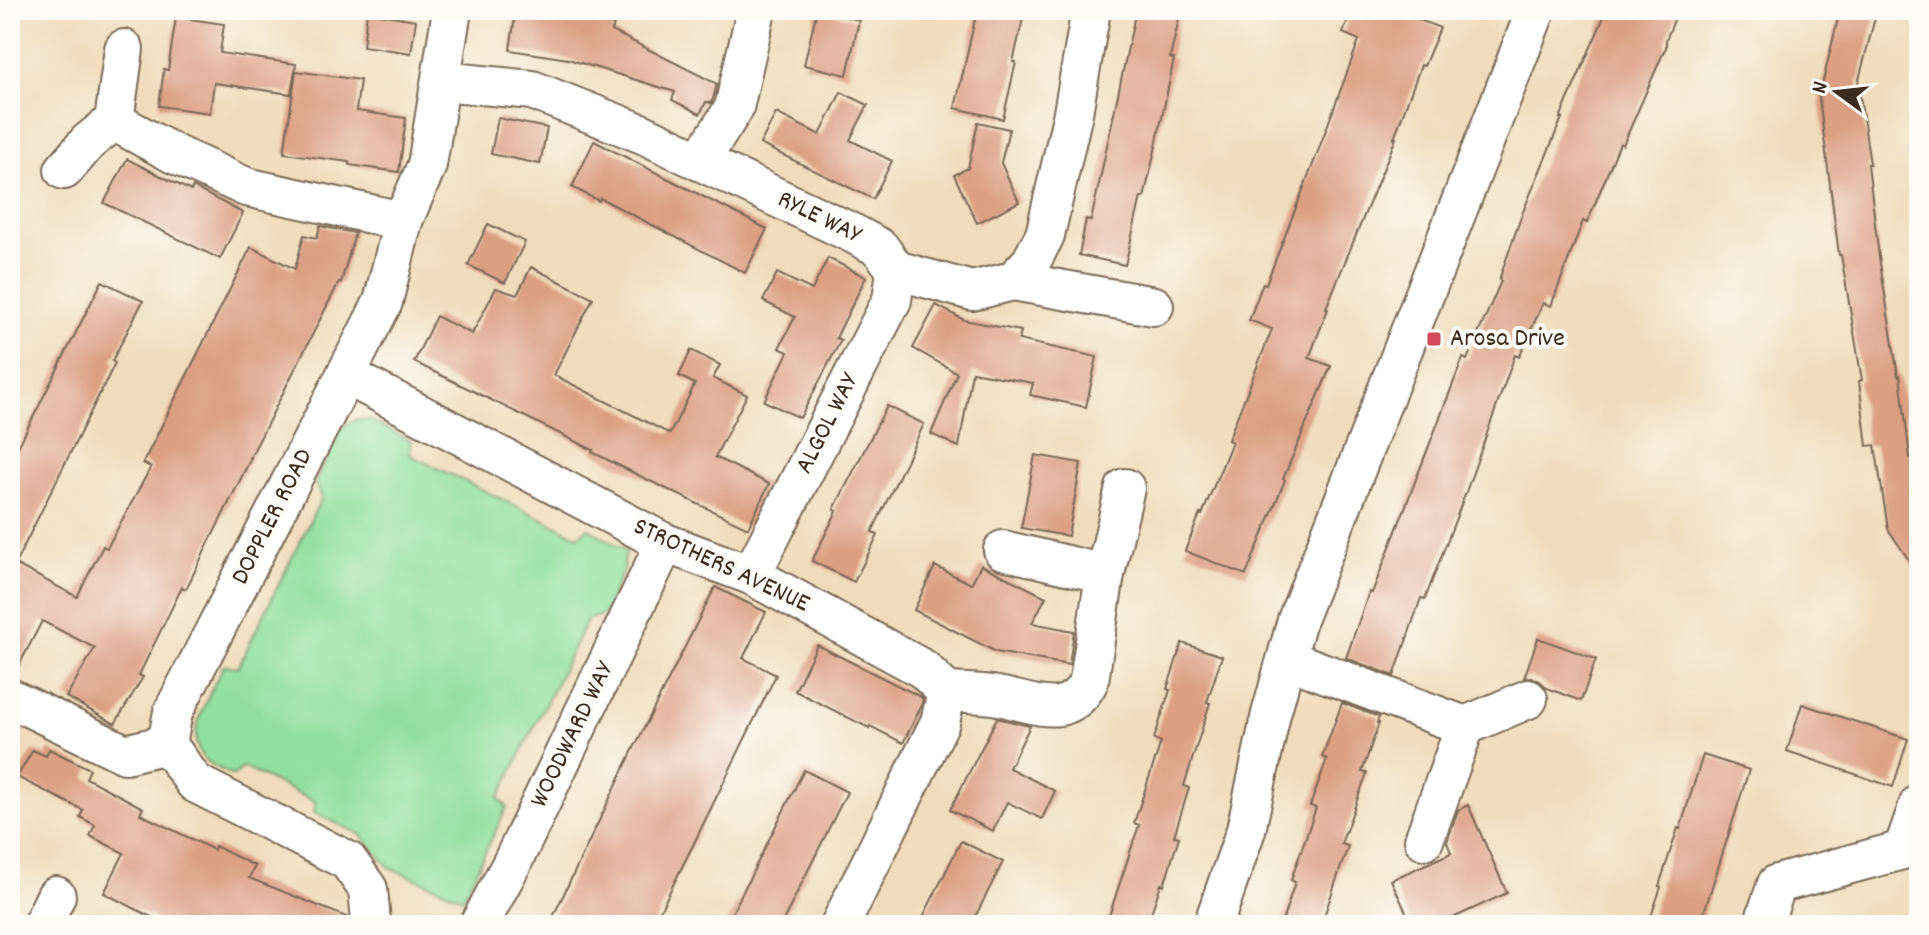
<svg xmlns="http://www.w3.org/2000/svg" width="1929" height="935" font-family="Dekko,sans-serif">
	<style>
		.green { fill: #93e09e; stroke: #67855e; stroke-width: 2 }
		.building { fill: #db9f83 }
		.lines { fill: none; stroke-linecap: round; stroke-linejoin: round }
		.minor-casing { stroke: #7a6855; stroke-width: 42 }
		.minor { stroke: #fff; stroke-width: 38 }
		.poi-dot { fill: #d1495b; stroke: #fdfcf7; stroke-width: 3 }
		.labels { text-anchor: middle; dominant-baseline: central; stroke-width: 8; stroke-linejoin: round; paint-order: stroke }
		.street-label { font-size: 26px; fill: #3b2a1e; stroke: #fdfcf7 }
		.poi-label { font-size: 26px; fill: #3b2a1e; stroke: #fdfcf7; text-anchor: start }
	</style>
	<rect width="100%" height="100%" fill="#fdfcf7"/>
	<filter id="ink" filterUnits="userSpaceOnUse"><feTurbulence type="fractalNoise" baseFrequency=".0125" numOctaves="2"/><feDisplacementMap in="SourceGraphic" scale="16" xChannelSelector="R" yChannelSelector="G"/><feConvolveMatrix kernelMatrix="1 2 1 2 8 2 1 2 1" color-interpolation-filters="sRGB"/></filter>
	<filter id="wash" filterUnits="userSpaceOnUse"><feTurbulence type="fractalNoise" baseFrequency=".006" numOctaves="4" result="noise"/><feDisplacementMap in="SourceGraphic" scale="32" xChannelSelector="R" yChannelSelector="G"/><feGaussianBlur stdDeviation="1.8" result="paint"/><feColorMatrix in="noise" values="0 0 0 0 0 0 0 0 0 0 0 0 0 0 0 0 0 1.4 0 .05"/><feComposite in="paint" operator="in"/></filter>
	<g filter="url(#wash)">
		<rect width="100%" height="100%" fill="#f0dcba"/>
		<path class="green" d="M357,419L372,421L411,441L410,455L578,536L588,528L626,551L623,571L604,614L587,620L499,798L507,807L463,898L390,868L360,834L314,813L316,802L243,767L234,776C226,771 213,767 206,760C180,738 213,689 224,665L238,667L322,497L315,484L342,427Z"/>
		<g id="blocks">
			<g class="building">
				<path d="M516,10H565L614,25L612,31L717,84L713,99L711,103L706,102L700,114L672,100L675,92L568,59L510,50Z"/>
				<path d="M817,10L859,20L847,75L804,65Z"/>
				<path d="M977,10H1025L1013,62H1016L1003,119L955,108Z"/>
				<path d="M1136,10H1181L1170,58L1174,59L1156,146L1144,198L1141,197L1125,265L1079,255L1086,219L1091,221Z"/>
				<path d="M1352,10H1395L1440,28L1424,66L1421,65L1394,138H1396L1326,308L1328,309L1309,358L1331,366L1283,479L1285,480L1246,575L1185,551L1200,514L1202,515L1232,442L1228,440L1272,329L1249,320L1263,283L1266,284L1317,154L1359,40L1343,33Z"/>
				<path d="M1607,10H1678L1666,40V48L1664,51L1623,145L1620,143L1587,223L1583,221L1551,306L1543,303L1519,357L1515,355L1466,492L1425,599L1421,598L1394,676L1346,658L1369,592L1372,593L1463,358L1467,360L1501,281L1499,280L1522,214L1562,118H1560Z"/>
				<path d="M1840,10H1877L1858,83L1870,164H1868L1879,257L1898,376L1900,375L1910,458L1919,457V575L1888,529L1875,445L1867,446L1859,381L1862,380L1841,255H1839L1819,98Z"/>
				<path d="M367,12L416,20L411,53L363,46Z"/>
				<path d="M176,17L224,24L220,53L296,64L291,94L214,83L210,113L159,106L164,69L168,70Z"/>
				<path d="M296,71L360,80L356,111L406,118L399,172L349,165V162L284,153Z"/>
				<path d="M841,92L868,105L850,140L892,161L873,199L760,144L776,113L820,135Z"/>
				<path d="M498,118L547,128L540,164L491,154Z"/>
				<path d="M978,122L1009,129L1001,163L1019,202L977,223L954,175L968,168Z"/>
				<path d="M594,141L767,229L745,273L600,198L599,201L572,187Z"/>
				<path d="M127,159L191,191L193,187L243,213L220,259L104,203Z"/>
				<path d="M488,224L525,242L505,283L468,265Z"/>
				<path d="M320,226L355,233L341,283L339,282L250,458H251L186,589L182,587L139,675L143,677L115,724L66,697L95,648L42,621L13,677L10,676V463L102,281L143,301L112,361L115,363L15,564L77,597L103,546L107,548L151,467L143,463L251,247L295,269L304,235L317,238Z"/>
				<path d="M828,258L866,277L836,338L841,340L800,418L764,401L788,352L779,348L795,317L763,301L777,273L812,290Z"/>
				<path d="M531,267L593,298L554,375L670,434L695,384L679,376L691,350L720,365L713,378L747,395L715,457L769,484L748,528L648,480L592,452L593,450L414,362L436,316L472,334L496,288L517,295Z"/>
				<path d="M936,305L964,320L1021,331L1019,340L1097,357L1086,407L1030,395L1033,383L972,372L959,447L931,434L957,373L913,348Z"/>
				<path d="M887,406L924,424L872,532L878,535L854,582L812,561L837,511L834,509Z"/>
				<path d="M1035,455L1081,463L1068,536L1021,528Z"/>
				<path d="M981,565L1046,597L1032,623L1074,631L1069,665L996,652L914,610L935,566L971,584Z"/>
				<path d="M715,587L766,612L743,658L776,675L694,843L653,925H549L632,752Z"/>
				<path d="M1538,638L1596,659L1581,701L1547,688L1540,681L1531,677L1524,678Z"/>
				<path d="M1182,643L1222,656L1207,702L1210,703L1184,786L1189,788L1174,836L1179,837L1164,885L1161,884L1147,925H1106L1139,825L1134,823L1161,742L1154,739L1170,690L1167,689Z"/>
				<path d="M817,645L919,696L923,699L921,707L903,743L870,726L869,728L795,691Z"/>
				<path d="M1342,703L1379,717L1377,723H1379L1362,772L1367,773L1341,844L1348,846L1321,925H1281L1295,882L1291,880L1316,808L1310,806L1327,759L1322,757Z"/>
				<path d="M1802,704L1908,739L1893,787L1787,751Z"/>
				<path d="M997,718L1030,726L1009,768L1055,791L1042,819L1007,802L993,831L950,810Z"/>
				<path d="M49,749L90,769L86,778L143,808L140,814L214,850L215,846L255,866L249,878L349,918L347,925H167L104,893L124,853L90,836L95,825L80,817L83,810L17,777L33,750L46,756Z"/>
				<path d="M1703,755L1749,770L1700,925H1648L1661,887L1659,886L1678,828L1680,829Z"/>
				<path d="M804,770L847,792L781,925H726Z"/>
				<path d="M1468,805L1507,893L1438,925H1412L1391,880L1451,853L1447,842L1458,810Z"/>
				<path d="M961,841L1003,862L971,925H919Z"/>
			</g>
		</g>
	</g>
	<g filter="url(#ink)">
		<use href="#blocks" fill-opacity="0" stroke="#7a6855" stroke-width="2"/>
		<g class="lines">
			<defs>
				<g id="minor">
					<path d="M441,81L532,90L643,134L854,234L880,248L896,270L972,291L1013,281L1031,262L1045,235L1073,113L1091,10"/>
					<path d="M114,121L174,154L246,187L403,221"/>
					<path d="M700,161L734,108L756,10"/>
					<path d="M64,170L88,142L114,121L124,49"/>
					<path d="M1013,281L1154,306"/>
					<path d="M346,375L665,543L751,575L923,669L947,692L940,722L840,925"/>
					<path d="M1003,550L1105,574"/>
					<path d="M751,575L892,300L896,270"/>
					<path d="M1287,659L1465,726L1424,840"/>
					<path d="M947,692C962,693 977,693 992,695C1030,700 1067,725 1089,681L1105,574L1125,488"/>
					<path d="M10,698L125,754L167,744"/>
					<path d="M1465,726L1528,699"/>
					<path d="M42,925L56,896"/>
					<path d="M369,925L371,922L368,889L348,861L195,783L167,744L173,712L383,302L403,221L427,165L452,10"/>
					<path d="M479,925L513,861L665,543"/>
					<path d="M1213,925L1246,830L1271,714L1297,620L1536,10"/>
					<path d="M1763,925L1777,884L1903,850L1919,804"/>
				</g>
			</defs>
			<use href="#minor" class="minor-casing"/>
			<use href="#minor" class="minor"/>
		</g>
	</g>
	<rect class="poi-dot" x="1426" y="331" width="16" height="16" rx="4"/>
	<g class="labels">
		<g class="street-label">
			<text transform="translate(819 218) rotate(26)">RYLE WAY</text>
			<text transform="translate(828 424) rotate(-63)">ALGOL WAY</text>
			<text transform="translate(273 517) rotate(-63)">DOPPLER ROAD</text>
			<text transform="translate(721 566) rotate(25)">STROTHERS AVENUE</text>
			<text transform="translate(573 735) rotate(-64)">WOODWARD WAY</text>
		</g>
		<g class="poi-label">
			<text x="1450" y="339">Arosa Drive</text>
		</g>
	</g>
	<rect width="1929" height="935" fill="none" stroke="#fdfcf7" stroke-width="40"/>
	<g transform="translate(1837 92) rotate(285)" stroke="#fdfcf7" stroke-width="6" paint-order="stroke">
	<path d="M0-6L14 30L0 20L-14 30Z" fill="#3b2a1e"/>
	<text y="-12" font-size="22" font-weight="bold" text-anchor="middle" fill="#3b2a1e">N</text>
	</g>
</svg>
